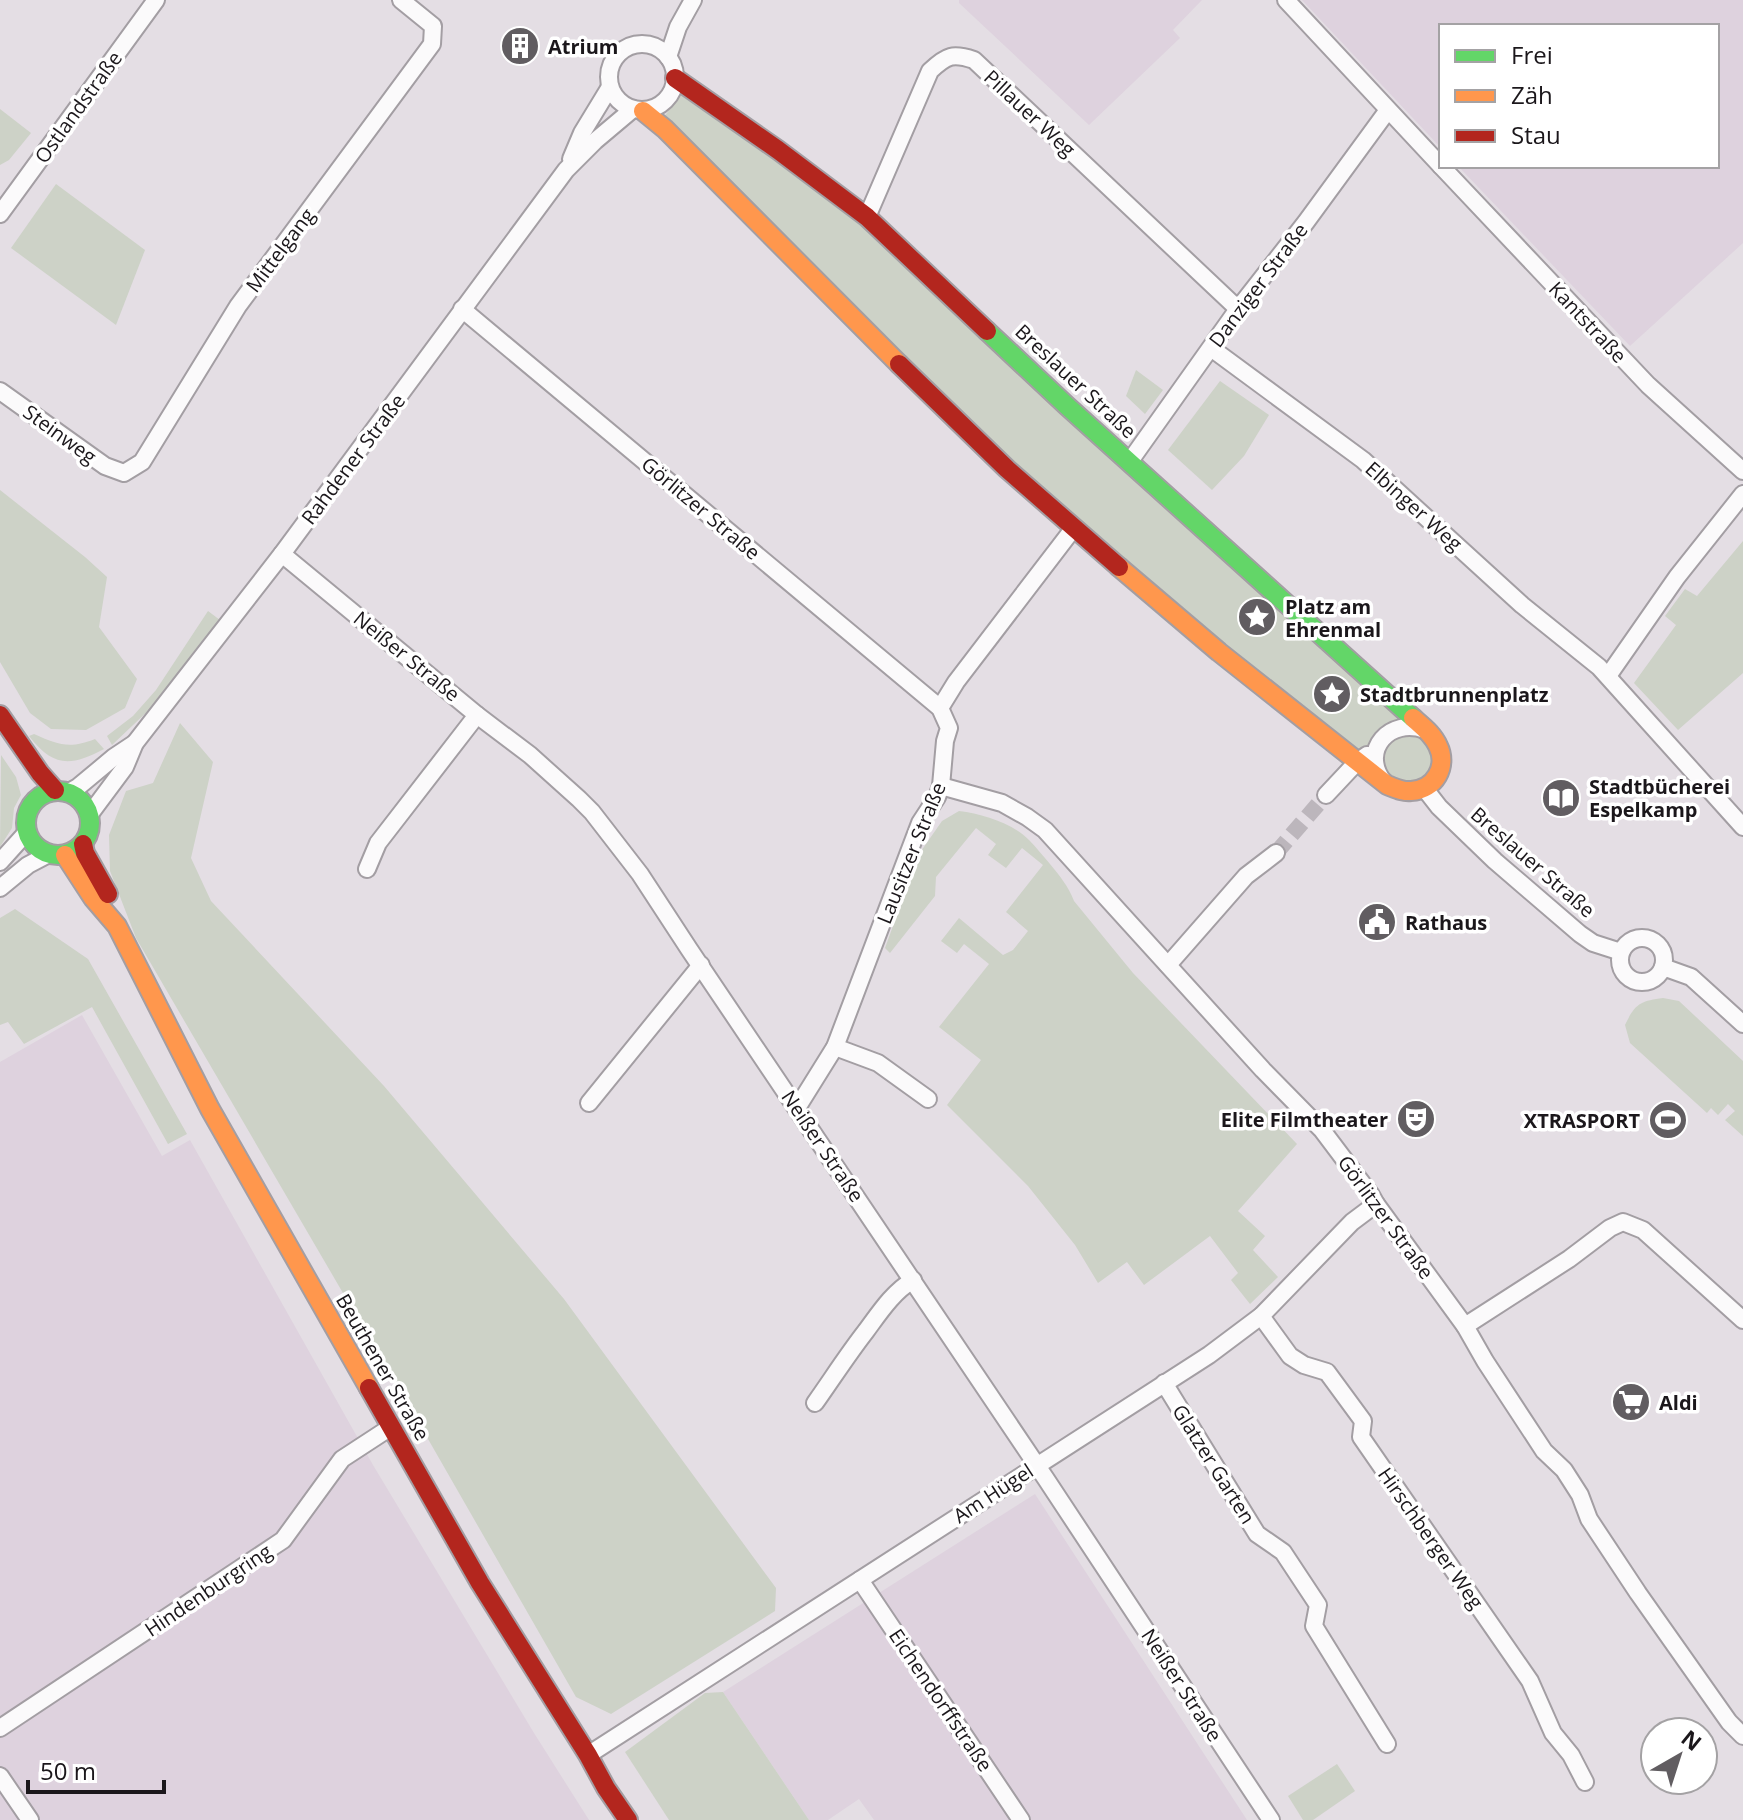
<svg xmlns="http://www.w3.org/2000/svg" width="1743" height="1820" font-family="'Open Sans',sans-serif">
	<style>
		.built { fill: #ded2de }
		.green { fill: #cdd2c7 }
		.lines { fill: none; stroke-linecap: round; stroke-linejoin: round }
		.street-tunnel { stroke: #bcb6bc; stroke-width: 16; stroke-dasharray: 16 8; stroke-linecap: butt }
		.street-casing { stroke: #a39ea3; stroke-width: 20 }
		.fast-casing { stroke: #a39ea3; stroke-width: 22 }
		.slow-casing { stroke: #a39ea3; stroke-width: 22 }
		.jam-casing { stroke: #a39ea3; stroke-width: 22 }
		.street { stroke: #fbfafb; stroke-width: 16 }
		.fast { stroke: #63d668; stroke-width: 18 }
		.slow { stroke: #ff974d; stroke-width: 18 }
		.jam { stroke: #b3261e; stroke-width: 18 }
		.labels { text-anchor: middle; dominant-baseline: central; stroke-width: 7; stroke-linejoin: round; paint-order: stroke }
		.poi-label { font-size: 20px; font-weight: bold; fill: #1b171b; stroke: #fff; text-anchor: start }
		.street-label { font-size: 20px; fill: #1b171b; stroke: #fff }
	</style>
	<rect width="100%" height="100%" fill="#e4dee4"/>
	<g class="built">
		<path d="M959,0H1202L1173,30L1180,38L1089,125L959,3Z"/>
		<path d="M1302,0H1743V243L1630,346L1458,166H1717V26H1441V148Z"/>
		<path d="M82,1015L162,1156L190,1140L373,1465L534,1733L589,1820H0V1062Z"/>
		<path d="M1035,1494L1247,1820H874L859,1799L828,1820H809L723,1692Z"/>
	</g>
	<g class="green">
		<path d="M684,91L857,216L1397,711L1436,755L1429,778L1402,784L1221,642L1030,481L663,118Z"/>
		<path d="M0,109L31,133L9,160L0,165Z"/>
		<path d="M56,184L145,250L116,325L11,248Z"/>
		<path d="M1136,370L1163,390L1145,414L1126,396Z"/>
		<path d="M1220,381L1269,415L1244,456L1212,490L1168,450Z"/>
		<path d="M0,490L85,557L107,577L99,627L137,679L125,708L86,730L51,729L30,713L0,662Z"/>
		<path d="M1743,541V673L1678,730L1634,683L1676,625L1665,616L1685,589L1697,596Z"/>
		<path d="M208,611L220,620L151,708L112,745L107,736L133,716L156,690Z"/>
		<path d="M180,723L213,762L191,858L211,901L384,1086L564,1299L776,1588L775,1611L611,1714L576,1697L424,1432L136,938L110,871L109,835L126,791L153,783Z"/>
		<path d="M34,734C58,745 70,749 95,739L104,749C70,767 53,767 29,736Z"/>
		<path d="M1,755L16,777L21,795L14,808L12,828L0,847Z"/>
		<path d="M959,811C983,814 1012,823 1029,840C1036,847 1043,856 1050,864C1060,876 1068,886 1074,901L1133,973L1297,1144L1238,1211L1265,1236L1253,1250L1278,1277L1250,1304L1231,1280L1238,1273L1210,1236L1144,1285L1127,1262L1098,1283L1075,1245L1028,1186L947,1105L981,1060L939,1027L989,964L964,944L957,953L941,941L959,918L1003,955L1013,950L1028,931L1006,912L1043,865L1022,848L1006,868L988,855L996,844L976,828L936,877L935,896L890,953L885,948L919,854L942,821Z"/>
		<path d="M15,909L88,959L187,1134L168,1144L92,1007L24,1044L8,1022L0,1025V918Z"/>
		<path d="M1663,998L1679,1001L1743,1061V1136L1725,1120L1735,1111L1728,1104L1718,1115L1711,1108L1707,1113L1630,1043L1625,1025C1635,1004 1640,1001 1663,998Z"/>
		<path d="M723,1692L809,1820H669L625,1752L705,1693Z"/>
		<path d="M1337,1764L1355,1791L1313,1820H1303L1288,1796Z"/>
	</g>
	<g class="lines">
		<path class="street-tunnel" d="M1276,853L1326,795"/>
		<defs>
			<g id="street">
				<path d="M1286,0L1441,166"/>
				<circle cx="642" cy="77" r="33"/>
				<path d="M668,57L678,27L693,0"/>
				<path d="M571,159L582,133L610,87"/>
				<path d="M1441,166L1648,385L1743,471"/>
				<path d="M0,214L156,0"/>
				<path d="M867,217L930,71C947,55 953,53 974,60L1238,309"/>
				<path d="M462,309L940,708L949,728L945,741L941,786L937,797L920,823L835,1047L797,1108"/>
				<path d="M1211,348L1363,460L1522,605L1599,667L1743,827"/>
				<path d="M0,391L105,466L124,473L142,462L238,306L432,44L433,26L401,0"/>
				<path d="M1130,461L1238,309L1306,222L1388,110"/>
				<path d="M282,554L477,715L530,755L579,799L592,812L640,874L689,949L1046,1479L1271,1820"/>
				<path d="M1608,676L1677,577L1743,494"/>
				<path d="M940,708L956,682L1073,529"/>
				<path d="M1383,781C1360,750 1390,717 1425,730"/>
				<path d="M941,786L1002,803L1027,817L1045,830L1263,1070L1322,1130L1371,1195L1376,1204L1465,1326L1485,1361L1544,1451L1564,1470L1580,1495L1589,1519L1638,1593L1729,1722L1743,1736"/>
				<path d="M1425,789L1439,807L1495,861L1580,934L1593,943L1621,952"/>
				<path d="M69,792L78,787L114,757L135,743"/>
				<path d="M1326,795L1357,762L1367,755"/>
				<path d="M90,814L125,767L135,743L282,554L566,170L595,141L633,109"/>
				<path d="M0,862L27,832"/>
				<path d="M367,869L378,843L477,715"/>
				<path d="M0,888L28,865L49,854"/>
				<circle cx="1642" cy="960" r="22"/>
				<path d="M1168,965L1246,876L1276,853"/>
				<path d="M1663,967L1691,977L1743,1024"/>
				<path d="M835,1047L878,1063L928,1099"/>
				<path d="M589,1103L701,965"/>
				<path d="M1261,1316L1290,1356L1304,1365L1327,1372L1363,1421L1361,1437L1530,1681L1553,1733L1571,1755L1585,1782"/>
				<path d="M1465,1326L1569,1259L1610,1228L1623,1222L1643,1230L1743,1320"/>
				<path d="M1164,1383L1257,1534L1283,1552L1318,1605L1314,1626L1387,1744"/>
				<path d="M815,1403C832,1379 848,1354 866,1331C880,1312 893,1292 913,1280"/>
				<path d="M860,1580L1021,1820"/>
				<path d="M0,1728L283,1540L342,1459L391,1427"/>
				<path d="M588,1755L1209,1355L1261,1316L1352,1222L1376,1204"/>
				<path d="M0,1776L30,1820"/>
			</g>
			<g id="fast">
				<path d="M987,331L1067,406L1413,718"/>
				<circle cx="58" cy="823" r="32"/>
			</g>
			<g id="slow">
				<path d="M643,111L665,129L899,364"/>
				<path d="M1119,567L1219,652L1387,785C1395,788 1402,792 1411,791C1435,790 1448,766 1438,746C1433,734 1422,726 1413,718"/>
				<path d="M65,855L93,898L117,926L210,1109L369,1388"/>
			</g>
			<g id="jam">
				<path d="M675,78L778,150L867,217L987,331"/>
				<path d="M899,364L1007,469L1119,567"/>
				<path d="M0,715L40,773L55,790"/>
				<path d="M83,844L85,853L108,894"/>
				<path d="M369,1388L480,1583L588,1755L606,1788L628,1820"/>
			</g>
		</defs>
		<use href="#street" class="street-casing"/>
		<use href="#fast" class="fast-casing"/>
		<use href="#slow" class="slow-casing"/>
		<use href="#jam" class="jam-casing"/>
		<use href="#street" class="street"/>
		<use href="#fast" class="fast"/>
		<use href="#slow" class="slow"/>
		<use href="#jam" class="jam"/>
	</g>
	<defs>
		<symbol id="building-disc" viewBox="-11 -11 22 22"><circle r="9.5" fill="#615d61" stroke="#fff"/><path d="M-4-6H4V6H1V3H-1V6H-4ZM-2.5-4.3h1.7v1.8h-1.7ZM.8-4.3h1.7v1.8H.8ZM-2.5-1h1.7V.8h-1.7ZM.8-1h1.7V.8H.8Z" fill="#fff"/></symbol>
		<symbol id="sight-disc" viewBox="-11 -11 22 22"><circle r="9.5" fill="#615d61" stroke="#fff"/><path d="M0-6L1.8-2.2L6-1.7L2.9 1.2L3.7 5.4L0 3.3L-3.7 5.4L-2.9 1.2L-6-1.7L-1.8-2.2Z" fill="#fff"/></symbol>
		<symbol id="library-disc" viewBox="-11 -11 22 22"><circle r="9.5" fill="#615d61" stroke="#fff"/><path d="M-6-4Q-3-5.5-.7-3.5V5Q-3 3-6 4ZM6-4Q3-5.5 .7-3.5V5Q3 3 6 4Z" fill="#fff"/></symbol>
		<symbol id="civic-disc" viewBox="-11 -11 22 22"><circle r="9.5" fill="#615d61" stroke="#fff"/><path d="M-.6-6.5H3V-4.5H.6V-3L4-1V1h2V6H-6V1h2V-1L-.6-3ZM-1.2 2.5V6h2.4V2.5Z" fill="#fff"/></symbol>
		<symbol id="theatre-disc" viewBox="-11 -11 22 22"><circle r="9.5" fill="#615d61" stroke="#fff"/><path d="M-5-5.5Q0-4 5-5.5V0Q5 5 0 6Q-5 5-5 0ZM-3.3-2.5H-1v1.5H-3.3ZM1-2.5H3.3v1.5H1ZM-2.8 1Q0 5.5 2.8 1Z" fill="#fff"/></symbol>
		<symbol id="stadium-disc" viewBox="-11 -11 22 22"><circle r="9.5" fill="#615d61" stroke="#fff"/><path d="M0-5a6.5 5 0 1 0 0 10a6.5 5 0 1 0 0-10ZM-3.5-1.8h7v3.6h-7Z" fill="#fff"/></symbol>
		<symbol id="supermarket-disc" viewBox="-11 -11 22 22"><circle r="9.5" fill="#615d61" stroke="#fff"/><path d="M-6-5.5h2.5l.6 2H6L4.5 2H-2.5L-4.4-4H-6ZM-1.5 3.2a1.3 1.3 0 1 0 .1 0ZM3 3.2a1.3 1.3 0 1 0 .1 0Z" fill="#fff"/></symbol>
	</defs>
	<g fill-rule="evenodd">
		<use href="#building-disc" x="498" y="24" width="44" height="44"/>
		<use href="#sight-disc" x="1235" y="595" width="44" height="44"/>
		<use href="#sight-disc" x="1310" y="672" width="44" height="44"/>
		<use href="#library-disc" x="1539" y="776" width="44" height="44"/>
		<use href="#civic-disc" x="1355" y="900" width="44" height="44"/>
		<use href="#theatre-disc" x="1394" y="1097" width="44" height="44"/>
		<use href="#stadium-disc" x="1646" y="1098" width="44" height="44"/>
		<use href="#supermarket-disc" x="1609" y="1380" width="44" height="44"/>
	</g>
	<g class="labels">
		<g class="poi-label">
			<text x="548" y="46">Atrium</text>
			<text x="1285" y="606">Platz am<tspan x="1285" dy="23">Ehrenmal</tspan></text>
			<text x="1360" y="694">Stadtbrunnenplatz</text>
			<text x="1589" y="786">Stadtbücherei<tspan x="1589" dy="23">Espelkamp</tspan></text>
			<text x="1405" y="922">Rathaus</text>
			<text x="1388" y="1119" text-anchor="end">Elite Filmtheater</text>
			<text x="1640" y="1120" text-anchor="end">XTRASPORT</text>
			<text x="1659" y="1402">Aldi</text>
		</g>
		<g class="street-label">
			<text transform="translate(78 107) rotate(-54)">Ostlandstraße</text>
			<text transform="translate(1030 113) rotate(43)">Pillauer Weg</text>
			<text transform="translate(280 250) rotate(-53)">Mittelgang</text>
			<text transform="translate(1258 285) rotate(-53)">Danziger Straße</text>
			<text transform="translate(1588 322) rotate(47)">Kantstraße</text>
			<text transform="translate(1076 381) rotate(43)">Breslauer Straße</text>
			<text transform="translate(60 434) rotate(36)">Steinweg</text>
			<text transform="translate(353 459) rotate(-53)">Rahdener Straße</text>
			<text transform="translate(1414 506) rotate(42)">Elbinger Weg</text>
			<text transform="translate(701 508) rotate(40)">Görlitzer Straße</text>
			<text transform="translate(407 656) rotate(39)">Neißer Straße</text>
			<text transform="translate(911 853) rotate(-68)">Lausitzer Straße</text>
			<text transform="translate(1533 862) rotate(41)">Breslauer Straße</text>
			<text transform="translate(823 1146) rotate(56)">Neißer Straße</text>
			<text transform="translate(1386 1217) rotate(54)">Görlitzer Straße</text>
			<text transform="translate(383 1367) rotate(60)">Beuthener Straße</text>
			<text transform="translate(1214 1464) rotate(58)">Glatzer Garten</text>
			<text transform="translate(993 1493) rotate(-33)">Am Hügel</text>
			<text transform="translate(1431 1538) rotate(55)">Hirschberger Weg</text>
			<text transform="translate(208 1590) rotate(-34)">Hindenburgring</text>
			<text transform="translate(1182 1685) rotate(57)">Neißer Straße</text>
			<text transform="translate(941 1700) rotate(56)">Eichendorffstraße</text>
		</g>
	</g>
	<rect x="1439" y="24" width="280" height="144" fill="#ffffff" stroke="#a4a2a4" stroke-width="2"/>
	<rect x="1455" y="50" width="40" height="12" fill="#63d668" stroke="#a4a2a4" stroke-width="2"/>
	<text x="1511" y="64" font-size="24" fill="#1b171b">Frei</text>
	<rect x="1455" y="90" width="40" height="12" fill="#ff974d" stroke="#a4a2a4" stroke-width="2"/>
	<text x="1511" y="104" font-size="24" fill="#1b171b">Zäh</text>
	<rect x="1455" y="130" width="40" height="12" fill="#b3261e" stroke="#a4a2a4" stroke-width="2"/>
	<text x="1511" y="144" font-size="24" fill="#1b171b">Stau</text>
	<g transform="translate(1679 1756) rotate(39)"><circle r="38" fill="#ffffff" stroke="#a4a2a4" stroke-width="2"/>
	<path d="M0-6L14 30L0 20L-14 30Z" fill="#615d61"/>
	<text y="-12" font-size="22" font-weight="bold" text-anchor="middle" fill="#1b171b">N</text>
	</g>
	<path d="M28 1780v12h136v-12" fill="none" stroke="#1b171b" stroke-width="4"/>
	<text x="40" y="1780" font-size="24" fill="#1b171b" stroke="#ffffff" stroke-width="6" paint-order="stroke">50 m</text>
</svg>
